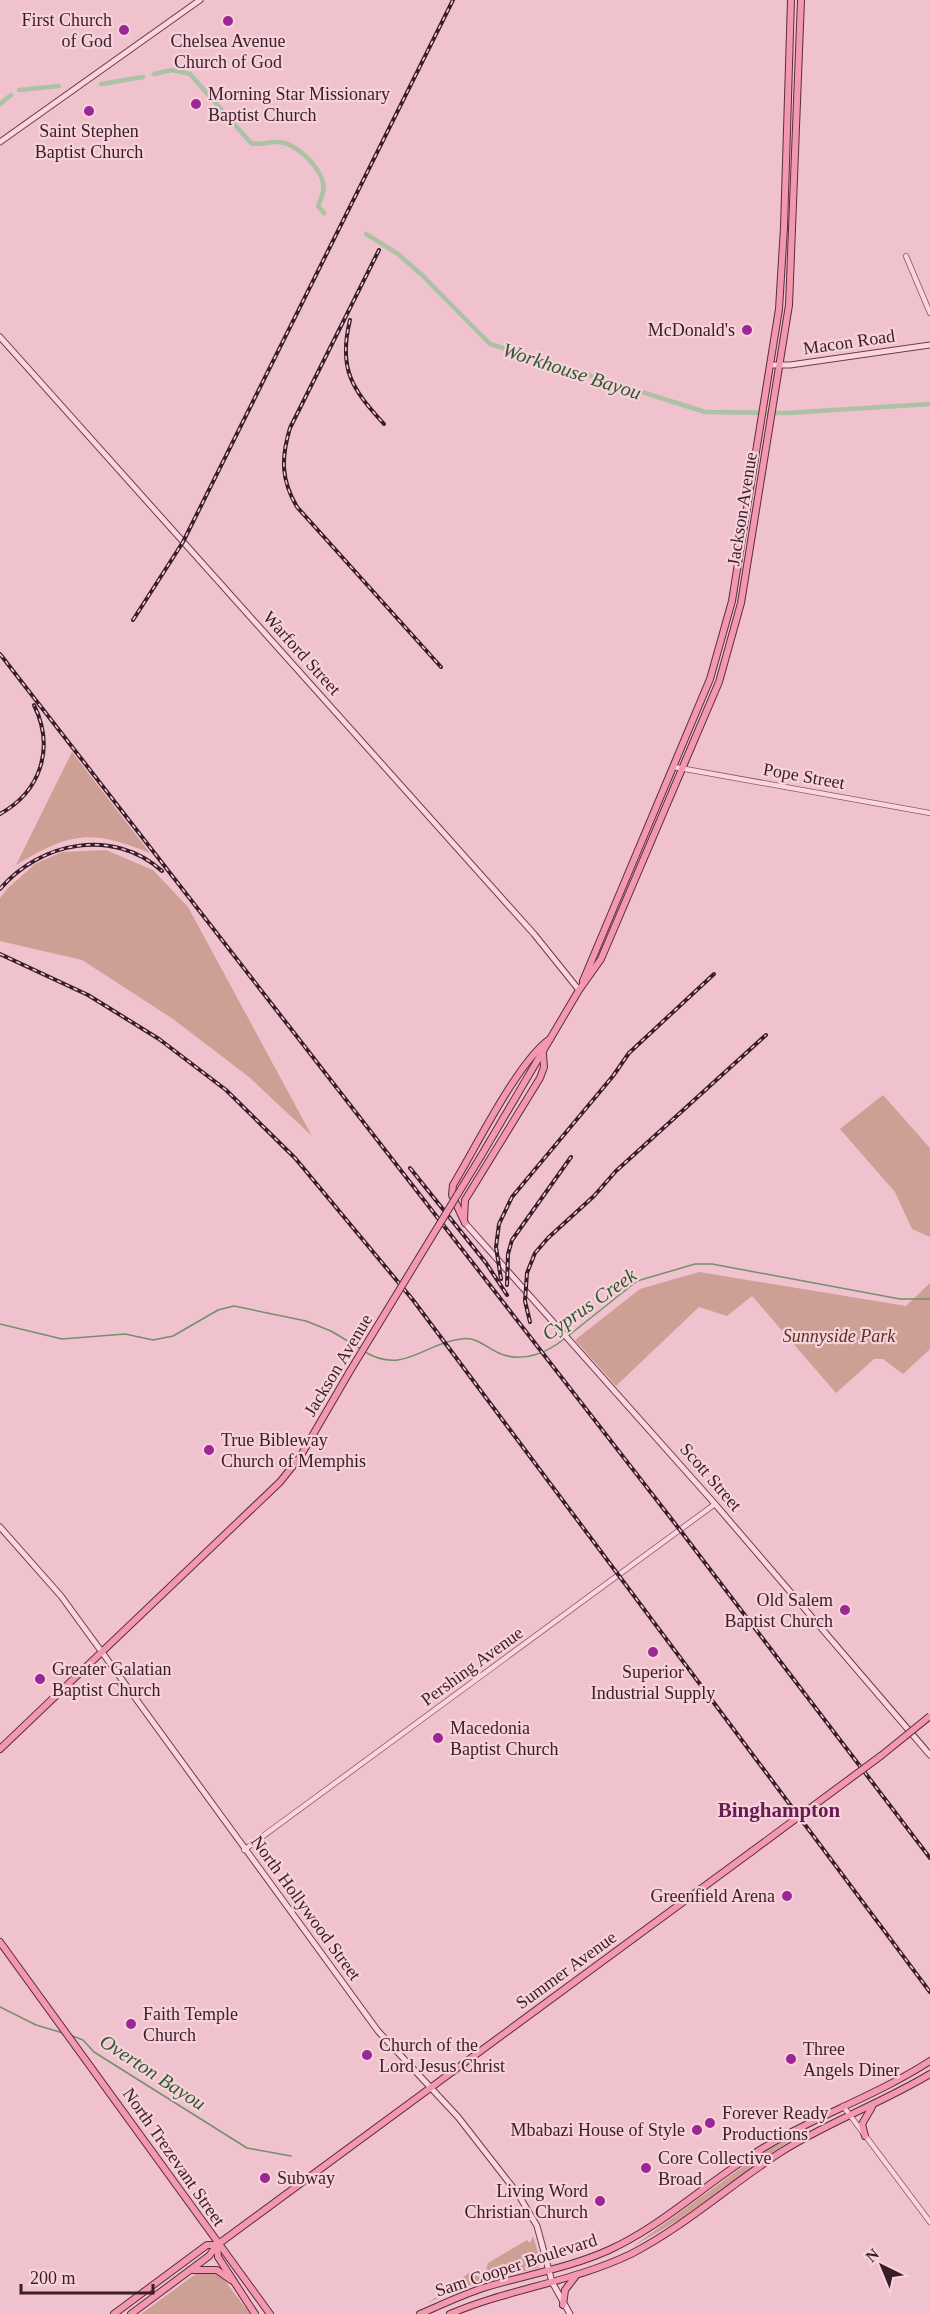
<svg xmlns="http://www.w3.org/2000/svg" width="930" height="2314" font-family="Georgia,serif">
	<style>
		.green { fill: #ce9f95 }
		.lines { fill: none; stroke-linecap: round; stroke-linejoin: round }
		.stream { stroke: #72906b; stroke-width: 1.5 }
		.canal { stroke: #abc2a4; stroke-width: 4.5 }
		.tertiary-casing { stroke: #8a586d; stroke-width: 6 }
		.secondary-casing { stroke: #6c3b51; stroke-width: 7 }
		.primary-casing { stroke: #572d41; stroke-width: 8 }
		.tertiary { stroke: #fad5de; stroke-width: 4.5 }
		.secondary { stroke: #fad5de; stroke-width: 5 }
		.primary { stroke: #f498af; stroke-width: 6 }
		.rail-casing { stroke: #391d2a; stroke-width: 4 }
		.rail { stroke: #f7d2da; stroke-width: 1.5; stroke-dasharray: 4.5; stroke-linecap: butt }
		.primary-bridge-casing { stroke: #572d41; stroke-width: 8; stroke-linecap: butt }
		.primary-bridge { stroke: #f498af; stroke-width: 6 }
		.poi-dot { fill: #9b2695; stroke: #f7d2da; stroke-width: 2 }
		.labels { text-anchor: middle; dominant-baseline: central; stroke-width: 4.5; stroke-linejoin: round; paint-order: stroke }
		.poi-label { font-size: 18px; fill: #391d2a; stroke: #f7d2da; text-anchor: start }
		.street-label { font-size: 18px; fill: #391d2a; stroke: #f7d2da }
		.park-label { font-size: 18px; font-style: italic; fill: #563323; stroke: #f7d2da }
		.water-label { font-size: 20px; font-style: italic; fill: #2c592c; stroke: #f7d2da }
		.quarter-label { font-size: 21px; font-weight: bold; fill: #671b53; stroke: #f7d2da }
	</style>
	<rect width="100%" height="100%" fill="#f0c2cd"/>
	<g class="green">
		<path d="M72,752L150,853C91,829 71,832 16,865Z"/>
		<path d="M106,850L153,870L188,907L312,1136L249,1077L173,1019L82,960L0,941V898L8,888L35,864L62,852Z"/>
		<path d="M883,1095L930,1148V1237L912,1229L895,1192L840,1129Z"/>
		<path d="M699,1272L906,1306L930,1283V1349L903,1374L883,1359H874L836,1393L752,1296L727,1316L699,1307L616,1386L575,1340L640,1289Z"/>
		<path d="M809,2127L679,2220L632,2247L759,2155Z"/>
		<path d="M533,2236L540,2260L538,2268L483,2280L488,2263L527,2240L530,2243Z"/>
		<path d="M209,2270L220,2274L250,2314H141L197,2273Z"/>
		<path d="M469,2273L480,2277L482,2281L450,2292L428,2303Z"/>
	</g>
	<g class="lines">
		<g class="stream">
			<path d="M0,1324L62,1339L125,1334L153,1340L173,1336L218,1310L234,1306L306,1321L331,1331L361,1349"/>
			<path d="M568,1336L637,1281L695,1264H712L900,1299H930"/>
			<path d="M365,1352C404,1375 424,1343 461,1339C480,1336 488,1351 504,1355C525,1362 548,1352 564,1339"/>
			<path d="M0,2007L36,2025L63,2033"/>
			<path d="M70,2035L83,2040L94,2052L247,2148L291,2156"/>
		</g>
		<g class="canal">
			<path d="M154,74L172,70L190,74L251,143C261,146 269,141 279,142C296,143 320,167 323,183C325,191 321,199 318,206L324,213"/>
			<path d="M101,84L143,77"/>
			<path d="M19,90L59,86"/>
			<path d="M0,104L11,95"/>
			<path d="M366,234L398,254L422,275L490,344L705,412L787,413L930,404"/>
		</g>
		<defs>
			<g id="tertiary">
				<path d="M906,256L930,313"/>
				<path d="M674,767L930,813"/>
				<path d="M244,1850L715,1504"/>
				<path d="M843,2106L930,2222"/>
			</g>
			<g id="secondary">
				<path d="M0,142L200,0"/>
				<path d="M0,337L534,934L579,990"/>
				<path d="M771,365H790L930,345"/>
				<path d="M465,1223L715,1504L930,1755"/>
				<path d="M0,1527L61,1596L378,2031L458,2117L518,2194L537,2226L552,2282L570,2314"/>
			</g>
			<g id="primary">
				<path d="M583,981L710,679L732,601L779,309L784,227L791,0"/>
				<path d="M481,1156L579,990L601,959L719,682L741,603L789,305L801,0"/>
				<path d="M464,1219L465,1200L540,1078L544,1067L543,1054"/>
				<path d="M465,1223L452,1195L453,1185C475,1149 518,1061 550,1039"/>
				<path d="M0,1749L280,1482L300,1457L350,1371"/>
				<path d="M0,1942L270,2314"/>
				<path d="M865,2136L862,2124L872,2107"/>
				<path d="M217,2246L218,2257L255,2314"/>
				<path d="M190,2270H217L231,2280"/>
				<path d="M563,2305L565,2290L575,2277"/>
				<path d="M114,2314L207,2245H217"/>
				<path d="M131,2314L209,2256L217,2245L751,1852"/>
				<path d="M420,2314C441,2305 462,2295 483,2288C525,2275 569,2268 609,2250C661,2226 702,2187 749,2157C806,2119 873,2098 930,2061"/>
				<path d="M450,2314C508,2289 573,2282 631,2254C685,2226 730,2185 781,2152C828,2122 882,2103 930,2074"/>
			</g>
		</defs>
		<use href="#tertiary" class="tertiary-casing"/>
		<use href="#secondary" class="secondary-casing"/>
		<use href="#primary" class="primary-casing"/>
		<use href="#tertiary" class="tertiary"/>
		<use href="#secondary" class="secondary"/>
		<use href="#primary" class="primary"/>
		<defs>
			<g id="rail">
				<path d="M379,250L290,428C281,458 281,480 297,507L441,667"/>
				<path d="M350,320C338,369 352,389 384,424"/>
				<path d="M133,620L183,542L453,0"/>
				<path d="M0,654L680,1530L930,1858"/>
				<path d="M0,814C41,791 55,748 34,705"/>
				<path d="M0,889C40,842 113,827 162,871"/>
				<path d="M0,954L88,995L159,1039L226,1090L295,1158L413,1300L930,1992"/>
				<path d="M410,1168L486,1263L507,1295"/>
				<path d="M501,1279L496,1247L499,1224L512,1197L613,1076L629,1053L714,974"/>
				<path d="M507,1285L508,1254L512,1240L571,1157"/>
				<path d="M530,1322L525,1301L527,1273L535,1253L548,1238L594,1196L616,1171L766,1035"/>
			</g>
		</defs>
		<use href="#rail" class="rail-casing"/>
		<use href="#rail" class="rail"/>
		<defs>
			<g id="primary-bridge">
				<path d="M350,1371L481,1156"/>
				<path d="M751,1852L882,1755L930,1716"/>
			</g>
		</defs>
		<use href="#primary-bridge" class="primary-bridge-casing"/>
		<use href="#primary-bridge" class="primary-bridge"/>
	</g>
	<g class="poi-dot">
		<circle cx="228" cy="21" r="6"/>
		<circle cx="124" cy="30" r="6"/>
		<circle cx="196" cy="104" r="6"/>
		<circle cx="89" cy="111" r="6"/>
		<circle cx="747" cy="330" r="6"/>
		<circle cx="209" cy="1450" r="6"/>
		<circle cx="845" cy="1610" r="6"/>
		<circle cx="653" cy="1652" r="6"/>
		<circle cx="40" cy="1679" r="6"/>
		<circle cx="438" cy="1738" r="6"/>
		<circle cx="787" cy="1896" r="6"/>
		<circle cx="131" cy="2024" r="6"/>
		<circle cx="367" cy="2055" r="6"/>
		<circle cx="791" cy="2059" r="6"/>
		<circle cx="710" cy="2123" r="6"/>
		<circle cx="697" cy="2130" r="6"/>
		<circle cx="646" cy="2168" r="6"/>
		<circle cx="265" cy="2178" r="6"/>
		<circle cx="600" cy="2201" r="6"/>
	</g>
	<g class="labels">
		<g class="poi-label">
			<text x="112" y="20" text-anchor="end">First Church<tspan x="112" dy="21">of God</tspan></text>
			<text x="228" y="41" text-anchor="middle">Chelsea Avenue<tspan x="228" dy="21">Church of God</tspan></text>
			<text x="208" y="94">Morning Star Missionary<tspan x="208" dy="21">Baptist Church</tspan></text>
			<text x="89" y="131" text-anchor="middle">Saint Stephen<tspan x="89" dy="21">Baptist Church</tspan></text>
			<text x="735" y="330" text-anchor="end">McDonald's</text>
			<text x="221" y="1440">True Bibleway<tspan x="221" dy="21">Church of Memphis</tspan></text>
			<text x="833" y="1600" text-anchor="end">Old Salem<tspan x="833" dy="21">Baptist Church</tspan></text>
			<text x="52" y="1669">Greater Galatian<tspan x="52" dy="21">Baptist Church</tspan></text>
			<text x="653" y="1672" text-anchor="middle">Superior<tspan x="653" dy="21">Industrial Supply</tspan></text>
			<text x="450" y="1728">Macedonia<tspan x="450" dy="21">Baptist Church</tspan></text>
			<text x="775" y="1896" text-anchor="end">Greenfield Arena</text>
			<text x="143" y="2014">Faith Temple<tspan x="143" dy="21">Church</tspan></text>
			<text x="379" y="2045">Church of the<tspan x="379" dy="21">Lord Jesus Christ</tspan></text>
			<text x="803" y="2049">Three<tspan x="803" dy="21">Angels Diner</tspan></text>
			<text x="722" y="2113">Forever Ready<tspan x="722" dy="21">Productions</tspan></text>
			<text x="685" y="2130" text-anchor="end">Mbabazi House of Style</text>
			<text x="658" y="2158">Core Collective<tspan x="658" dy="21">Broad</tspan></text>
			<text x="277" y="2178">Subway</text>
			<text x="588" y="2191" text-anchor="end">Living Word<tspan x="588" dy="21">Christian Church</tspan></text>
		</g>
		<g class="street-label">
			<text transform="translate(849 342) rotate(-8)">Macon Road</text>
			<text transform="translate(742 509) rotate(-81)">Jackson Avenue</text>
			<text transform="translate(302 653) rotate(48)">Warford Street</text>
			<text transform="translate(804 776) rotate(10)">Pope Street</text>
			<text transform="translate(338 1365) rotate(-59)">Jackson Avenue</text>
			<text transform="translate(711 1477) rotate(49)">Scott Street</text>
			<text transform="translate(472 1666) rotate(-36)">Pershing Avenue</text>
			<text transform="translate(306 1908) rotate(54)">North Hollywood Street</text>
			<text transform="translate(566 1970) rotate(-36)">Summer Avenue</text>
			<text transform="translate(174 2157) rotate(55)">North Trezevant Street</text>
			<text transform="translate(516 2265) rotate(-18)">Sam Cooper Boulevard</text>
		</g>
		<g class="park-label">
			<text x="839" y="1336">Sunnyside Park</text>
		</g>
		<g class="water-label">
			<text transform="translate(572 371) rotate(18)">Workhouse Bayou</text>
			<text transform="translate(589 1304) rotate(-35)">Cyprus Creek</text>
			<text transform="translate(153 2072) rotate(33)">Overton Bayou</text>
		</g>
		<g class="quarter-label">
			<text x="779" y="1810">Binghampton</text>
		</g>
	</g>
	<g transform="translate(882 2266) rotate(317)" stroke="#f7d2da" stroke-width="4.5" paint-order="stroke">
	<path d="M0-4.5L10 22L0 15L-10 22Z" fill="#391d2a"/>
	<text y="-9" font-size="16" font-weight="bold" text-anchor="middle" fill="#391d2a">N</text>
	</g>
	<path d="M21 2284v9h132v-9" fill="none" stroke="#391d2a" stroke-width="3"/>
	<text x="30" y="2284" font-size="18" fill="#391d2a" stroke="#f7d2da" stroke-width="4.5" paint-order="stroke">200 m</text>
</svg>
